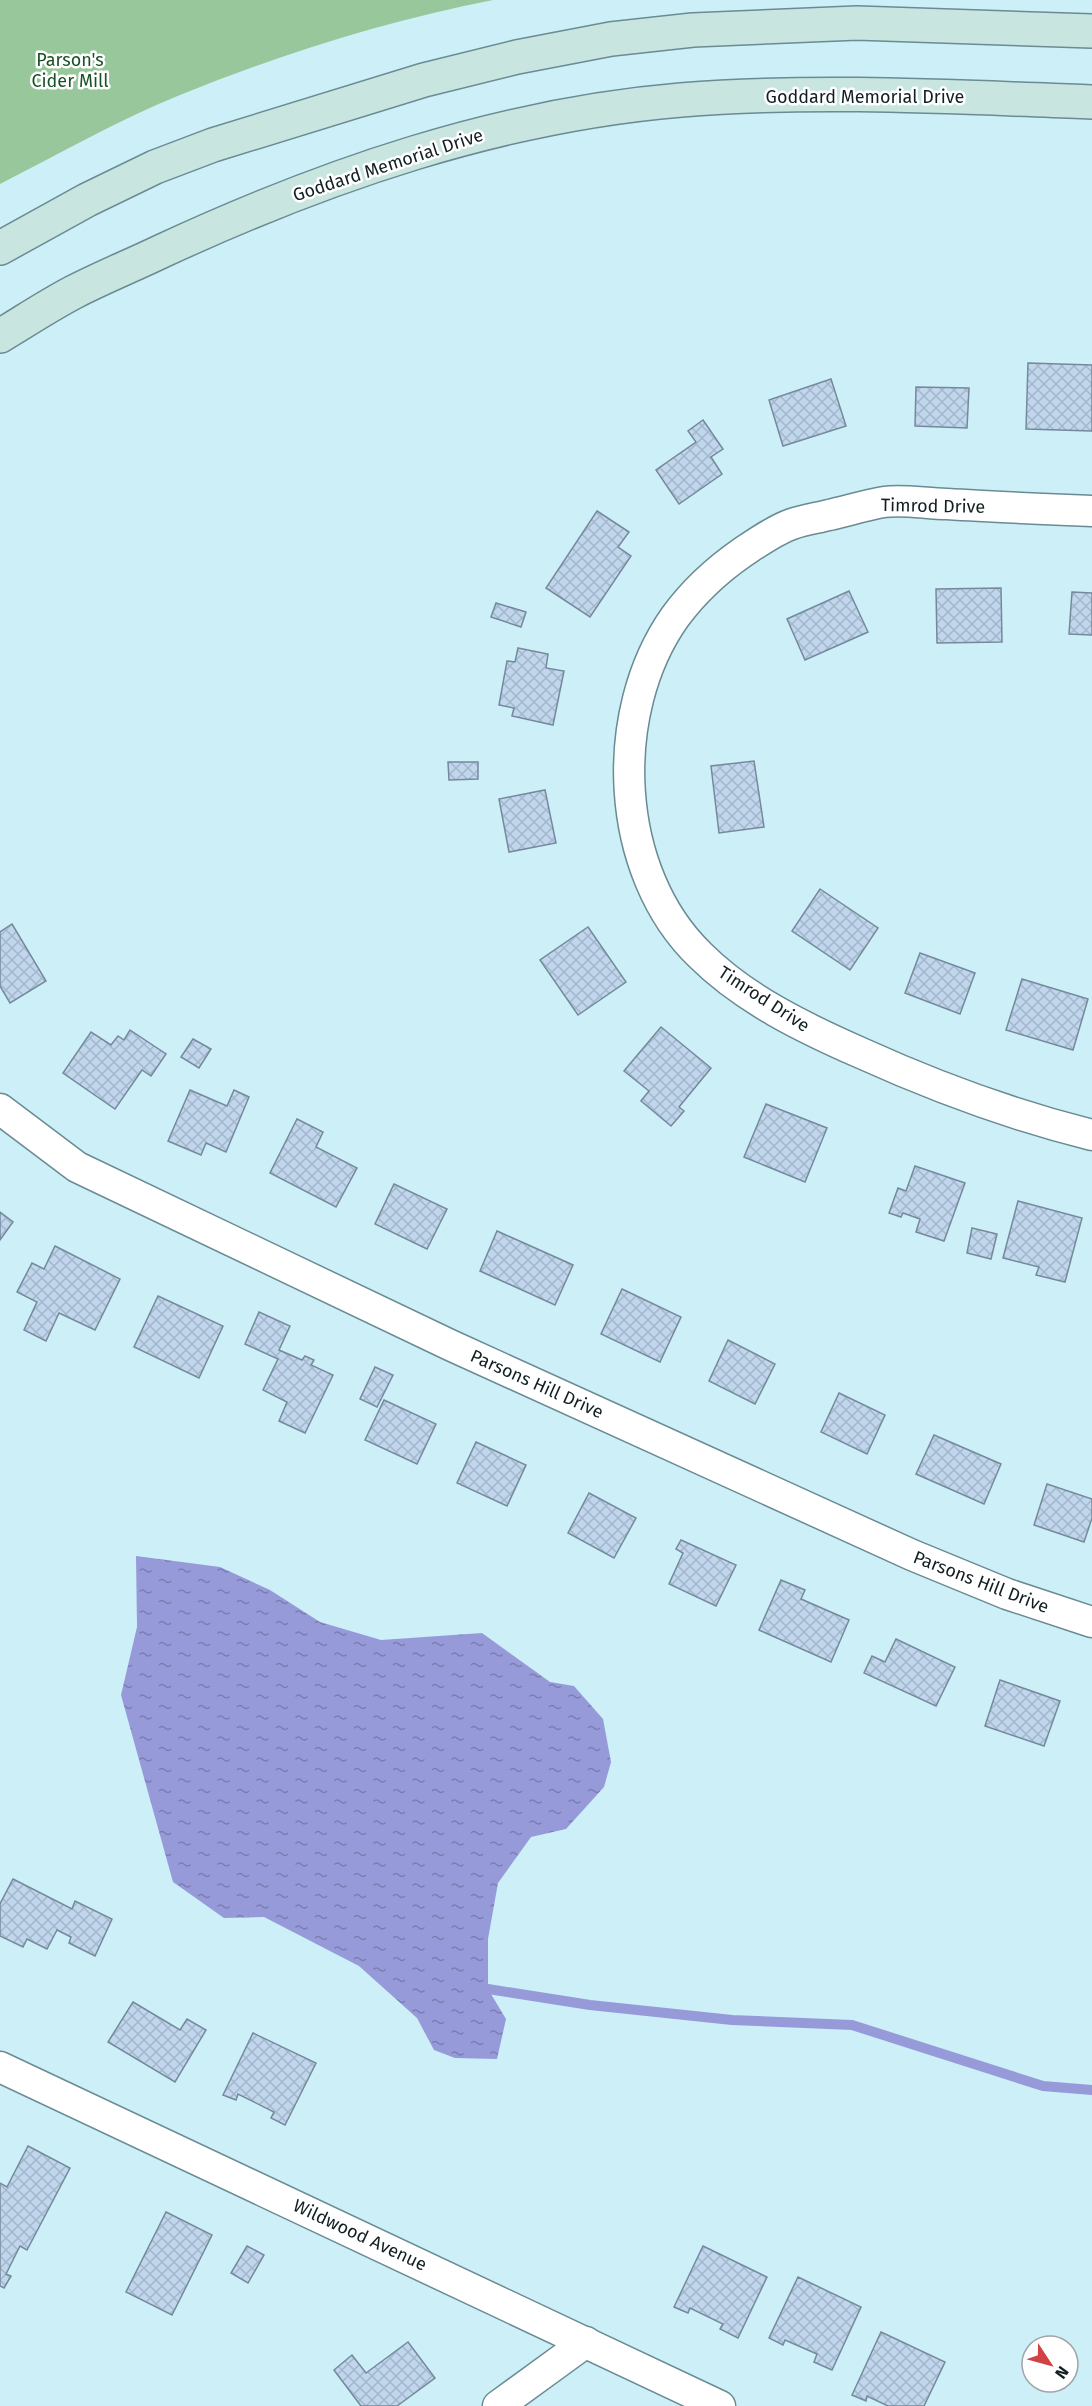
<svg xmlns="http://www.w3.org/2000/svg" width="1092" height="2406" font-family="'Fira Sans',sans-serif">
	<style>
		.green { fill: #98c79c }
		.water { fill: url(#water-ripples) }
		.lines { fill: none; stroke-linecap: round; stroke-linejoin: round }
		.stream { stroke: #979ad9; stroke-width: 10 }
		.building { fill: url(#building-cross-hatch); stroke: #75899d; stroke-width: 1.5 }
		.minor-casing { stroke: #6a8b93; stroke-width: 33 }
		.secondary-casing { stroke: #6a8b93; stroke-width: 36 }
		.minor { stroke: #fff; stroke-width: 30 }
		.secondary { stroke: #c8e5e0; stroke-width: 33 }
		.labels { text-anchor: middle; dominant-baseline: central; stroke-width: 5; stroke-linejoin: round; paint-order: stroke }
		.park-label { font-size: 18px; fill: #185223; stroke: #fff }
		.street-label { font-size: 18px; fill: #121f22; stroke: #fff }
	</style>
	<defs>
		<pattern id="water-ripples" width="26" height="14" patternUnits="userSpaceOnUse" patternTransform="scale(1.5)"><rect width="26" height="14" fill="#979ad9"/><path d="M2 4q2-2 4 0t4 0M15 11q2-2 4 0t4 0" fill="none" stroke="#7a7db0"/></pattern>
		<pattern id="building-cross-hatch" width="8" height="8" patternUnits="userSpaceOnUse" patternTransform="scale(1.5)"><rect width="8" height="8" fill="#c0d6ec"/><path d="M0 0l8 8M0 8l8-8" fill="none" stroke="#a4b7ca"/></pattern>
	</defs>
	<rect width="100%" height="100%" fill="#cceff8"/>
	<path class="green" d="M0,0H493C386,21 281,54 180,95C118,120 59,154 0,184Z"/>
	<path class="water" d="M136,1556L220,1567L270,1590L320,1622L381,1640L482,1633L550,1682L574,1686L603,1719L611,1762L604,1787L566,1829L531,1837L498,1883L488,1939V1989L506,2019L497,2059L455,2058L434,2050L417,2018L359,1966L264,1917L224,1918L173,1882L121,1695L137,1627Z"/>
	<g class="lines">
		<path class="stream" d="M488,1989L590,2005L732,2020L852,2025L1043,2086L1092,2090"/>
	</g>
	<g class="building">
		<path d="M1028,363L1092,365V431L1026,429Z"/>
		<path d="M831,379L846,426L783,446L769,400Z"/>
		<path d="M916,387L969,388L967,428L915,426Z"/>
		<path d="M703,420L723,449L711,457L722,474L679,504L656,470L696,442L688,431Z"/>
		<path d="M597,511L629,532L618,547L631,556L590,617L546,588Z"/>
		<path d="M1001,588L1002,642L937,643L936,589Z"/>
		<path d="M849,591L868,632L805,660L787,619Z"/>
		<path d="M1072,592L1092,593V635L1069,634Z"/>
		<path d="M496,603L526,612L521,627L491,617Z"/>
		<path d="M518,648L548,654L546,668L564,671L553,725L512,716L514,708L499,705L507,661L515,662Z"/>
		<path d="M754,761L764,827L719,833L711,766Z"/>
		<path d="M448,762H478V779L449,780Z"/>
		<path d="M545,790L556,843L509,852L499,799Z"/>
		<path d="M820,889L878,928L850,970L792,931Z"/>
		<path d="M12,924L46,981L10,1003L0,986V932Z"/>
		<path d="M588,927L626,982L578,1015L540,960Z"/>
		<path d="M920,953L975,973L960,1014L905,993Z"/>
		<path d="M1022,979L1088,999L1073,1050L1006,1030Z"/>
		<path d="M661,1027L711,1068L679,1107L684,1111L671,1126L641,1101L649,1091L624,1071Z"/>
		<path d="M130,1030L166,1054L151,1076L142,1070L115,1109L63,1073L91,1032L111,1045L118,1036L124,1040Z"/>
		<path d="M193,1039L211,1049L199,1068L181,1057Z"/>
		<path d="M190,1090L227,1106L234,1090L249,1097L226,1152L206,1143L201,1155L168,1141Z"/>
		<path d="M766,1104L827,1128L805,1182L744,1157Z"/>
		<path d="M297,1119L323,1132L316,1147L357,1168L336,1207L270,1173Z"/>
		<path d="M915,1166L965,1183L944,1241L916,1232L920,1219L903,1213L901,1217L889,1213L898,1188L906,1191Z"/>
		<path d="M394,1184L447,1209L427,1249L375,1224Z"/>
		<path d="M1018,1201L1082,1218L1065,1282L1036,1275L1039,1267L1003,1258Z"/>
		<path d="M0,1212L13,1222L0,1240Z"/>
		<path d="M972,1228L997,1234L991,1259L967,1253Z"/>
		<path d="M497,1231L573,1265L555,1305L480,1271Z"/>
		<path d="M55,1246L120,1279L95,1330L59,1313L46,1341L24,1330L37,1302L17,1292L32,1263L44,1269Z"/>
		<path d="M622,1289L681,1317L660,1362L601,1334Z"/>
		<path d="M158,1296L223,1326L199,1378L134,1347Z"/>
		<path d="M259,1312L290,1326L279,1350L302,1360L305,1356L314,1360L311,1365L333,1375L305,1433L279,1421L287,1402L263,1390L278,1359L245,1344Z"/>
		<path d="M728,1340L775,1364L755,1404L709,1381Z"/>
		<path d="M375,1367L393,1375L377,1407L360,1399Z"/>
		<path d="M839,1393L885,1415L867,1454L821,1432Z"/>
		<path d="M384,1400L436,1424L417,1464L365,1440Z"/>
		<path d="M934,1435L1001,1464L984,1504L916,1474Z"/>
		<path d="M476,1442L526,1465L507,1506L457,1483Z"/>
		<path d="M1047,1484L1092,1499V1518L1084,1542L1034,1525Z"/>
		<path d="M589,1493L636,1518L614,1558L568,1533Z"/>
		<path d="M681,1540L736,1565L716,1606L669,1584L683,1553L676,1549Z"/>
		<path d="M781,1580L805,1590L801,1599L849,1620L831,1662L759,1630Z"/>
		<path d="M896,1639L955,1667L936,1706L864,1673L872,1656L885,1662Z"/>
		<path d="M1000,1680L1060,1701L1044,1746L985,1726Z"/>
		<path d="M13,1879L72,1909L75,1901L112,1919L95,1956L69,1943L71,1937L57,1930L47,1949L27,1939L23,1947L0,1936V1904Z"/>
		<path d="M133,2002L180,2030L187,2019L206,2030L175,2082L108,2042Z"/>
		<path d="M253,2033L316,2063L285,2125L271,2118L274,2112L238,2094L236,2100L223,2095Z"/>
		<path d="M28,2146L70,2168L27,2250L20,2246L6,2274L11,2276L4,2288L0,2286V2183L7,2187Z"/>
		<path d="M166,2212L212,2235L172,2315L126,2292Z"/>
		<path d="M247,2246L264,2255L248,2283L231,2273Z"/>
		<path d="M703,2246L767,2277L738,2338L720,2329L723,2324L690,2308L688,2313L674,2307Z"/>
		<path d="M798,2277L861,2307L832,2370L814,2362L817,2354L785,2340L783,2345L769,2338Z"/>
		<path d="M881,2332L945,2362L924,2406H888L867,2396L866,2401L852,2395Z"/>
		<path d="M408,2342L435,2378L397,2406H361L334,2370L352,2355L366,2373Z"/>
	</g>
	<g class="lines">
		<defs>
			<g id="minor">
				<path d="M1092,511C1044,509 995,507 947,504C927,504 904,499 884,502C866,505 847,511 829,515C817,518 804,520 792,524C775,530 758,542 743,552C717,570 694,591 675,617C607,713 614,872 700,955C744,999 804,1028 861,1053C936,1087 1012,1115 1092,1135"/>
				<path d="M0,1109L77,1167L450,1345L912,1555L1007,1594L1092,1622"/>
				<path d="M0,2067L720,2406"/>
				<path d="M498,2406L586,2342"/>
			</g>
			<g id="secondary">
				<path d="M0,248L87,200L155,167L213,145L424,80L517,57L611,39L693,30L857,23L1092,31"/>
				<path d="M0,336C25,321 49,305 74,292C103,277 133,265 162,251C326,175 500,115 681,100C818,89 955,97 1092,102"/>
			</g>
		</defs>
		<use href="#minor" class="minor-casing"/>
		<use href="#secondary" class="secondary-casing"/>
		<use href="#minor" class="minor"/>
		<use href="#secondary" class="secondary"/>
	</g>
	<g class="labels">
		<g class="park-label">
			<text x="70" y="60">Parson's<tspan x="70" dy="21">Cider Mill</tspan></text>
		</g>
		<g class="street-label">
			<text x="865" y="97">Goddard Memorial Drive</text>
			<text transform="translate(388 165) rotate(-18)">Goddard Memorial Drive</text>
			<text transform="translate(933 506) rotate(1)">Timrod Drive</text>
			<text transform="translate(764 999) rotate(33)">Timrod Drive</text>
			<text transform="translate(537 1384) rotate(24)">Parsons Hill Drive</text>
			<text transform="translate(981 1582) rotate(21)">Parsons Hill Drive</text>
			<text transform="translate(360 2235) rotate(25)">Wildwood Avenue</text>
		</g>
	</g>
	<g transform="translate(1050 2364) rotate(126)"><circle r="28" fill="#ffffff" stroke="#a0a5a7" stroke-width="1.5"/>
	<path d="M0-4.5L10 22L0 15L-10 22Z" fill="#d14244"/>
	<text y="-9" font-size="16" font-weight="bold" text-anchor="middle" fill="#121f22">N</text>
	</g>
</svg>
